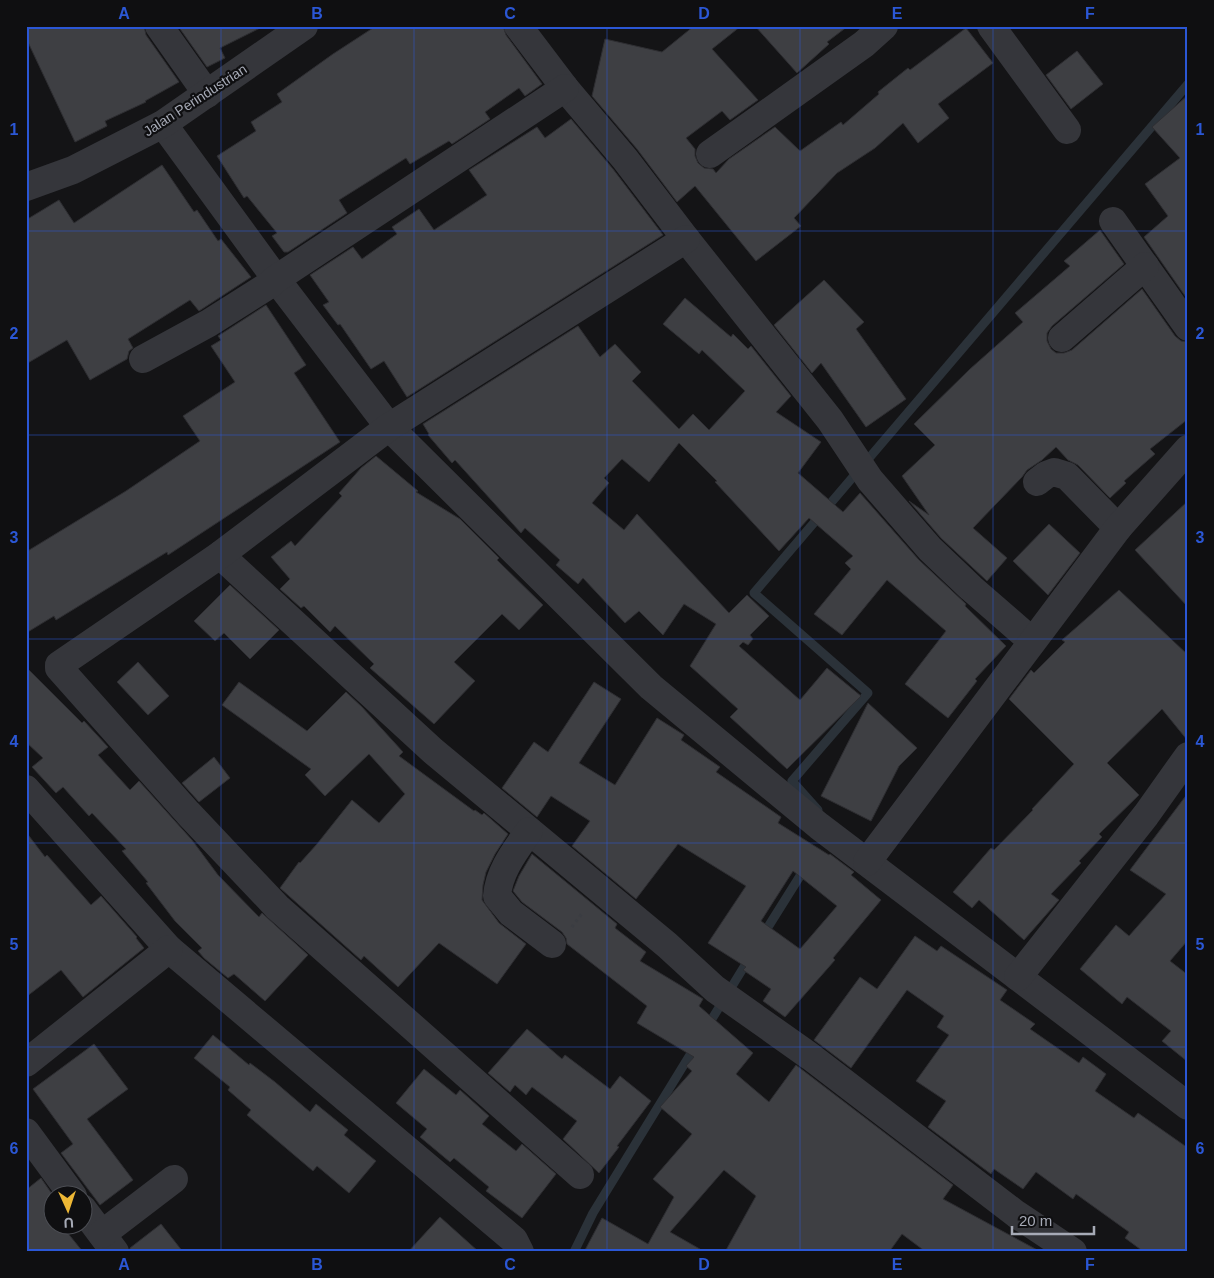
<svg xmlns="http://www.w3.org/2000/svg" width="1214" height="1278" font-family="Arial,sans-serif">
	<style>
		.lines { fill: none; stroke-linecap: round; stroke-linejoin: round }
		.stream { stroke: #2b3239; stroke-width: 9 }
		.building { fill: #3e3f43; stroke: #2e2e32; fill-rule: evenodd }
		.path { stroke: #3b3d42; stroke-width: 3; stroke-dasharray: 2.5 4; stroke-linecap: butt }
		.minor { stroke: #35363b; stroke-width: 28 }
		.grid { fill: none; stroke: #2b57d5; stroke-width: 1; stroke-opacity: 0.55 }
		.labels { text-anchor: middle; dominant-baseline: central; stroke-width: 4.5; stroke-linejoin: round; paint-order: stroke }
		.street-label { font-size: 14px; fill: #a6aab6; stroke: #0f0f11 }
		.neatline { fill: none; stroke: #2b57d5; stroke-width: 2 }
		.grid-label { font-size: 16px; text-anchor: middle; font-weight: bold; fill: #2b57d5 }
	</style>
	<rect width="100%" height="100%" fill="#141416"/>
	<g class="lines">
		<g class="stream">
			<path d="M818,810L792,781L868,693L754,593L1188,84"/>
			<path d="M763,935L805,868"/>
			<path d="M707,1027L750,957"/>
			<path d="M574,1252L593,1213L696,1045"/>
		</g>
	</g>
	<g class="building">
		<path d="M26,26H144L146,35L179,82L145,101L146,102L105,121L107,126L75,142L26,38Z"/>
		<path d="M178,26H264L220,48L225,58L207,67Z"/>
		<path d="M376,26H503L506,35L542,84L525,96L519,88L485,112L490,119L452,144L449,141L410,164L406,158L339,200L347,213L288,252H284L272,236L277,233L247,196L244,198L217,156L256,131L251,122L282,102L277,94L333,54Z"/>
		<path d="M694,26H741L712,49L758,100L730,120L722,111L686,138L695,149V156L698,163L704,168L713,169L716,173L729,159L775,127L800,151L841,122L843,125L879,94L878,92L908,68L910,70L966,28L993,63L938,104L949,118L918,143L903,123L875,148L837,173L794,218L801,226L756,261L695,186L677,202L637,149L592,96L605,39L662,52Z"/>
		<path d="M755,26H848L827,42L829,44L797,73Z"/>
		<path d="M1077,51L1103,84L1071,109L1046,75Z"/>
		<path d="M1188,95V300L1144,237L1168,216L1145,184L1180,158L1152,127Z"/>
		<path d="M571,119L613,169L663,235L407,397L384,361L371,369L340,324L338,325L323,305L329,302L310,275L353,247L362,259L397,234L392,227L419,209L434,230L487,195L469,170L537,127L545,138Z"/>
		<path d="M162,165L194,212L197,210L218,241L221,239L251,277L199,311L190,300L128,339L133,348L129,351L127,359L90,380L67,340L26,364V220L59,200L74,223Z"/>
		<path d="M1100,230L1124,264L1052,326L1047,333V341L1051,349L1056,353H1064L1072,350L1142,289L1175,336L1181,341L1188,342V419L1150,449L1155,454L1124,481L1126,483L1110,498L1078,465L1068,460L1056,447L1042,460L1027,470L1022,477L973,528L1007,558L987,581L941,538L909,501L929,515L902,476L935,445L914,424L970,369L1023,322L1015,313L1070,266L1064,261Z"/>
		<path d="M824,280L864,322L856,329L906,399L866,427L821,363L812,373L774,325Z"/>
		<path d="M685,298L731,337L733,334L748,349L751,346L791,396L776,412L821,442L798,473L843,512L860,493L919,560L966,604L965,606L1006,646L975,679L977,681L948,718L905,684L946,631L887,580L842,635L814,614L851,569L845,563L853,556L809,518L779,551L715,482L717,481L679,443L649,482L622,459L604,478L609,483L592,503L624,530L637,514L729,613L747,595L769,616L750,635L753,639L748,645L743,642L739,646L800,700L827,668L861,696L787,769L730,717L738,709L690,666L716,624L684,604L663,635L639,611L625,623L583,578L578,584L556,565L560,560L525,528L521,533L455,460L452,463L428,435L429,434L423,424L578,326L600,357L615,344L641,372L632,381L679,429L693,414L709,430L745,391L702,350L699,354L663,324Z"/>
		<path d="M266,305L306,365L294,373L340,442L168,555L167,552L56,620L54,616L26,633V552L126,491L200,441L183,416L235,382L211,346L221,340L218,336Z"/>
		<path d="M376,456L418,491L416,492L460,519L499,558L497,560L543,605L519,630L502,614L454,662L475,681L434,724L370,668L374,664L335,626L330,632L304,606L301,608L280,589L290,579L271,557L291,541L295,546L342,496L339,493L361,468Z"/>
		<path d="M1188,501V607L1135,550Z"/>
		<path d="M1049,524L1080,553L1048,595L1013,561Z"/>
		<path d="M230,585L279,630L250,659L224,633L215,641L194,621Z"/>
		<path d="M1119,590L1188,655V741L1162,709L1107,763L1139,795L1099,834L1102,837L1079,861L1081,863L1051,894L1059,900L1024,940L979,900L972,908L953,892L991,848L994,850L1033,810L1032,809L1074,764L1009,699L1031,670L1034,673L1065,642L1062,640Z"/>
		<path d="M138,662L169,696L148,715L117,682Z"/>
		<path d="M26,667L82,723L84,721L108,747L98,755L130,790L139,781L192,840L218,875L259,917L262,913L308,955L265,1001L234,974L228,978L204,958L198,951L202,948L175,921L146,883L148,882L122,851L126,849L92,813L89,816L63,787L56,793L32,767L43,758L26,742Z"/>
		<path d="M239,682L307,731L346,692L362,707L403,752L399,756L474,811L475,810L482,815L484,813L508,834L495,854L486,872L483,885L482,900L499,923L526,944L497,984L439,943L398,987L364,956L361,960L280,888L299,862L300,863L317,844L352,800L379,823L405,794L369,754L325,796L305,775L311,769L222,705Z"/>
		<path d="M594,682L621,699L579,763L615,785L657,718L684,735L681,740L720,767L716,772L781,817L778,823L829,855L830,854L854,872L851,875L881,900L833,958L835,960L785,1017L763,1001L771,989L743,970L746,967L708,943L746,886L678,844L636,899L572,846L590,821L551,796L537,817L502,788L534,742L548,752ZM793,871L837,906L800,949L761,921Z"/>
		<path d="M868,703L917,748L899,766L871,821L821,796Z"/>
		<path d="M214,757L230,778L199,802L182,783Z"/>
		<path d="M1188,793V940L1170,961L1188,975V1062L1162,1041L1171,1031L1127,997L1122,1004L1080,969L1116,925L1129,936L1166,894L1130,870Z"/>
		<path d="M26,832L45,857L47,855L91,905L101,896L137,937L136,938L144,948L83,997L61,970L26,997Z"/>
		<path d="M532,854L617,924L615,928L646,952L640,961L703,999L699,1006L753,1053L736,1074L769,1102L796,1065L953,1185L943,1199L1041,1252H926L902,1234L889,1252H725L756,1196L724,1170L670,1232L705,1252H584L602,1218L648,1244L674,1197L653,1179L692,1134L660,1107L692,1071L686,1066L694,1057L637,1023L647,1006L567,944L566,938L562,932L522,902L513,891L519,876Z"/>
		<path d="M915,936L937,951L941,946L1007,990L1000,1000L1035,1024L1030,1029L1079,1063L1083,1057L1106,1074L1095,1091L1134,1118L1138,1113L1188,1148V1252H1144L1125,1238L1129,1232L1076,1194L1073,1199L1036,1172L1023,1189L994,1169L991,1174L928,1127L946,1101L916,1081L949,1035L937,1027L944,1016L907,990L851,1068L814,1040L860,977L877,989Z"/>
		<path d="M527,1029L562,1059L565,1055L610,1089L620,1076L651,1101L617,1146L619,1147L599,1173L563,1139L577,1121L532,1087L526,1095L515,1085L510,1092L488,1073Z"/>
		<path d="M213,1035L249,1065L250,1063L275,1082L310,1112L316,1104L348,1130L344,1135L376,1161L349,1193L317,1166L313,1171L247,1115L251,1110L228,1090L230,1087L194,1058Z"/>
		<path d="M94,1044L128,1089L87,1119L133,1180L100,1205L61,1153L73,1144L33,1089Z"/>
		<path d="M424,1069L456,1095L460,1090L489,1116L482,1124L516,1151L522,1144L556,1174L522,1218L486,1191L489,1187L454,1158L450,1162L420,1137L427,1129L396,1103Z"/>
		<path d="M41,1178L52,1194V1226H62L83,1252H26V1190Z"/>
		<path d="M440,1217L479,1252H408Z"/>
		<path d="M161,1224L183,1252H130V1248Z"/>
	</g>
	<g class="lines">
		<path class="path" d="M572,927L583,912"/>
		<g class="minor">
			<path d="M159,26L207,94"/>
			<path d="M518,26L565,88L625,159L686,239L830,420L870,480L930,549L971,588L1032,641"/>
			<path d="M991,26L1067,130"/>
			<path d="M163,124L276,279L389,427L651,687L819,826L1188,1106"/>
			<path d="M710,154L864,44L884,26"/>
			<path d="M26,187L73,170L163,124L304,26"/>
			<path d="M1113,221L1188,327"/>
			<path d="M1062,338L1145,266"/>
			<path d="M143,359L209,323L269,285L276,279L565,88"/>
			<path d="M1037,482L1046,475L1054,472L1067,476L1118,528"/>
			<path d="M220,555L433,751L667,945L715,989L811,1057L1016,1214L1073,1252"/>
			<path d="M26,789L169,949L514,1240L520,1252"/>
			<path d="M529,831C515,851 499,871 497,896L511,913L552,944"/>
			<path d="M867,862L1118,528L1188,449"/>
			<path d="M1018,977L1146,815L1188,756"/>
			<path d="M26,1063L169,949"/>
			<path d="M26,1132L73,1196"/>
			<path d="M580,1175L277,907L188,813L59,668V665L220,555L389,427L686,239"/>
			<path d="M82,1208L115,1252"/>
			<path d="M102,1234L174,1179"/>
		</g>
	</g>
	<path class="grid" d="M221,26V1252M414,26V1252M607,26V1252M800,26V1252M993,26V1252M26,231H1188M26,435H1188M26,639H1188M26,843H1188M26,1047H1188"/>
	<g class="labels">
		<g class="street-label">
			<text transform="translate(195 100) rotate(-33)">Jalan Perindustrian</text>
		</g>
	</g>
	<rect width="1214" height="1278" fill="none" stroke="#0f0f11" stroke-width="55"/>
	<g transform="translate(68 1210) rotate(177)"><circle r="24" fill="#0f0f11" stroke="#4b4d53"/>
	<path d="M0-4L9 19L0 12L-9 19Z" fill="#edb735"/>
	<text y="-8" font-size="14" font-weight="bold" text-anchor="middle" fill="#a6aab6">U</text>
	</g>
	<path d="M1012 1226v8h82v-8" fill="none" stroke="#a6aab6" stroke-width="2.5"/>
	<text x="1019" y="1226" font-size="15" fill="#a6aab6" stroke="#0f0f11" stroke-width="4" paint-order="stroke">20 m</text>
	<rect x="28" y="28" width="1158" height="1222" class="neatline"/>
	<g class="grid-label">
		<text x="124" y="19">A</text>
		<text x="317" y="19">B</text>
		<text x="510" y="19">C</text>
		<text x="704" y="19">D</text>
		<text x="897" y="19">E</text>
		<text x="1090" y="19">F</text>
		<text x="14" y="135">1</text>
		<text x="1200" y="135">1</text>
		<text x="14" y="339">2</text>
		<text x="1200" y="339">2</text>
		<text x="14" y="543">3</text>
		<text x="1200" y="543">3</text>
		<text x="14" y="747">4</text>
		<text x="1200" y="747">4</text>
		<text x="14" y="950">5</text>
		<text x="1200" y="950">5</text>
		<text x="14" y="1154">6</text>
		<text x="1200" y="1154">6</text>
		<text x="124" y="1270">A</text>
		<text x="317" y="1270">B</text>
		<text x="510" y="1270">C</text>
		<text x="704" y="1270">D</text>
		<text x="897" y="1270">E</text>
		<text x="1090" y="1270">F</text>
	</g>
</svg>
